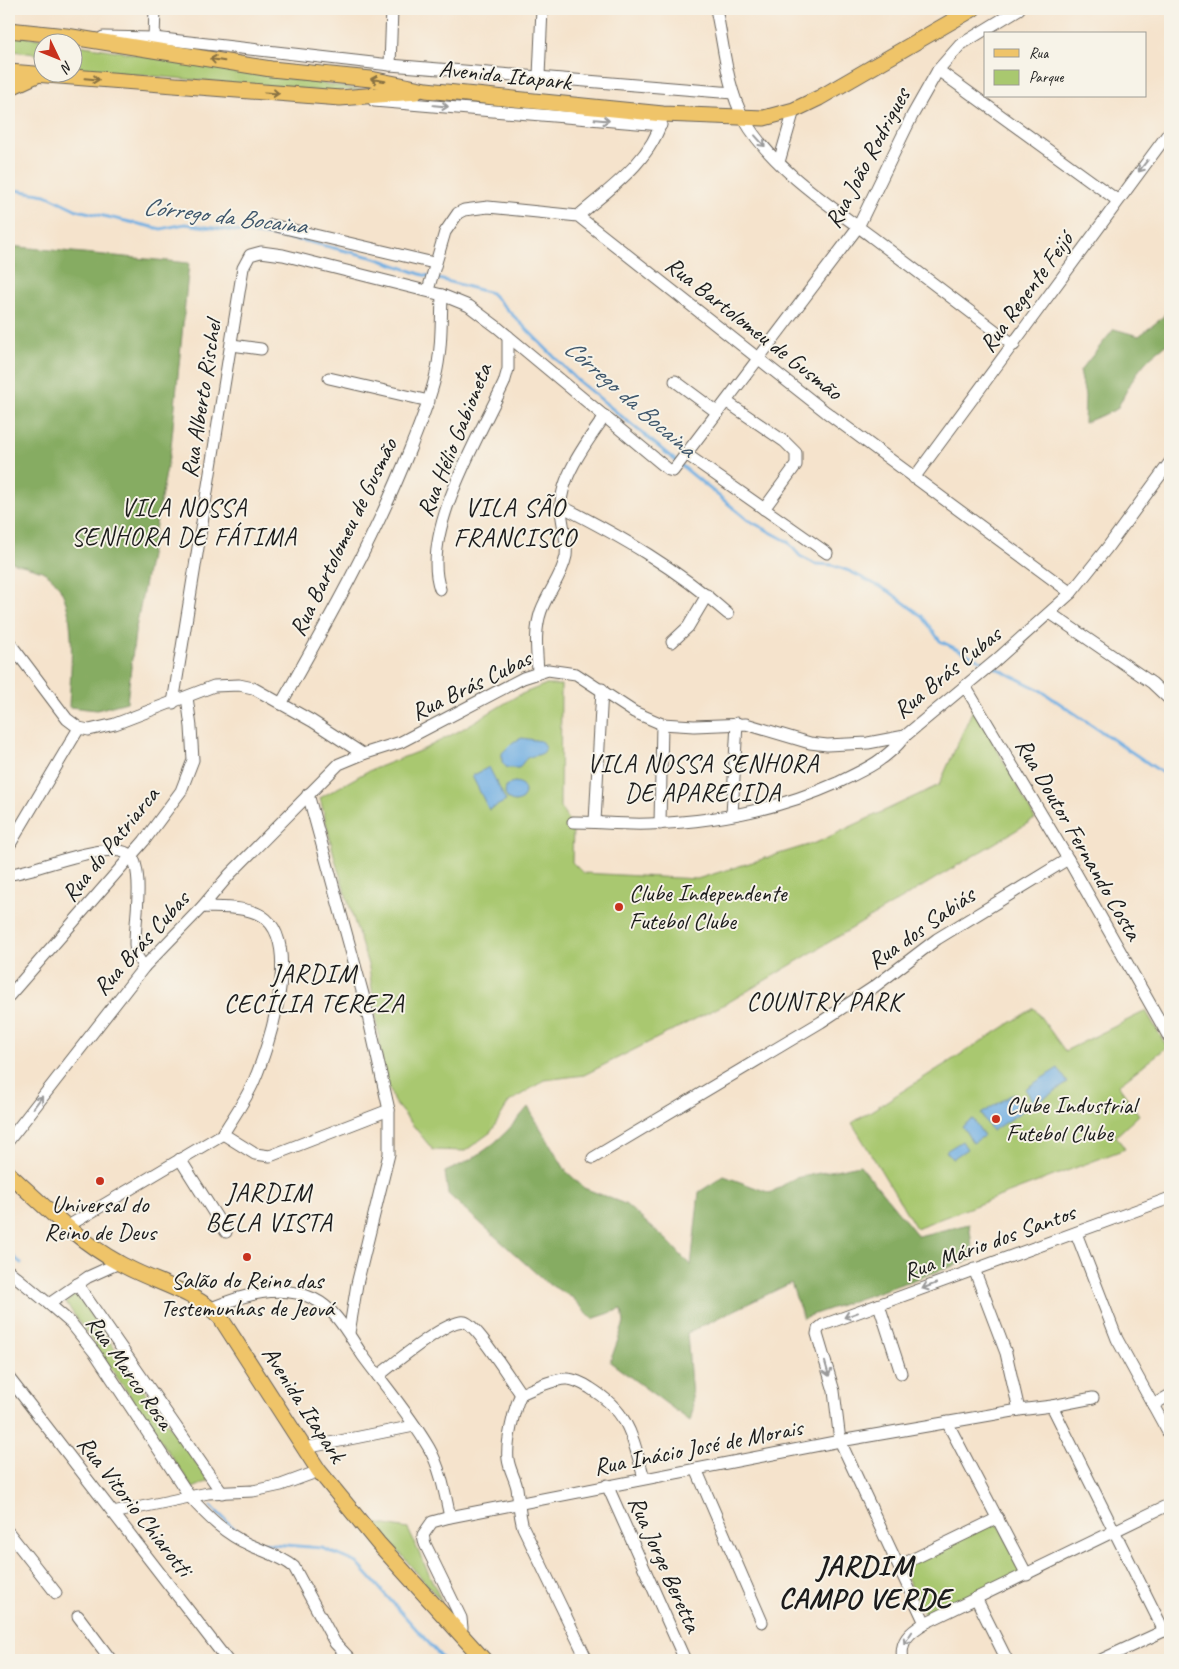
<svg xmlns="http://www.w3.org/2000/svg" width="1179" height="1669" font-family="Caveat,sans-serif">
	<style>
		.green { fill: #a9c86f; stroke: #627246 }
		.forest { fill: #86ac62; stroke: #51643f }
		.water { fill: #70aee2; stroke: #46657f }
		.lines { fill: none; stroke-linecap: round; stroke-linejoin: round }
		.stream { stroke: #70aee2; stroke-width: 3 }
		.minor-casing { stroke: #68625a; stroke-width: 13 }
		.major-casing { stroke: #68625a; stroke-width: 17 }
		.minor { stroke: #fff; stroke-width: 11 }
		.major { stroke: #efc469; stroke-width: 15 }
		.oneway { stroke: #867042 }
		.oneway2 { stroke: #999 }
		.poi-dot { fill: #c8321e; stroke: #f7f3e8; stroke-width: 2 }
		.labels { text-anchor: middle; dominant-baseline: central; stroke-width: 4; stroke-linejoin: round; paint-order: stroke }
		.street-label { font-size: 24px; fill: #1c1c1c; stroke: #f7f3e8 }
		.poi-label { font-size: 24px; fill: #1c1c1c; stroke: #f7f3e8; text-anchor: start }
		.water-label { font-size: 25px; font-style: italic; fill: #3e566b; stroke: #f7f3e8 }
		.neighbourhood-label { font-size: 25px; letter-spacing: 1px; fill: #1c1c1c; stroke: #f7f3e8 }
		.quarter-label { font-size: 26px; letter-spacing: 1px; fill: #1c1c1c; stroke: #f7f3e8 }
		.district-label { font-size: 29px; font-weight: bold; letter-spacing: 1px; fill: #1c1c1c; stroke: #f7f3e8 }
	</style>
	<rect width="100%" height="100%" fill="#f7f3e8"/>
	<filter id="ink" filterUnits="userSpaceOnUse"><feTurbulence type="fractalNoise" baseFrequency=".02" numOctaves="2"/><feDisplacementMap in="SourceGraphic" scale="10" xChannelSelector="R" yChannelSelector="G"/><feConvolveMatrix kernelMatrix="1 2 1 2 8 2 1 2 1" color-interpolation-filters="sRGB"/></filter>
	<filter id="wash" filterUnits="userSpaceOnUse"><feTurbulence type="fractalNoise" baseFrequency=".0096" numOctaves="4" result="noise"/><feDisplacementMap in="SourceGraphic" scale="20" xChannelSelector="R" yChannelSelector="G"/><feGaussianBlur stdDeviation="1.12" result="paint"/><feColorMatrix in="noise" values="0 0 0 0 0 0 0 0 0 0 0 0 0 0 0 0 0 1.4 0 .05"/><feComposite in="paint" operator="in"/></filter>
	<g filter="url(#wash)">
		<rect width="100%" height="100%" fill="#f5e3cc"/>
		<g class="green">
			<path d="M13,35L63,42H42V55L13,51Z"/>
			<path d="M72,44L364,90L319,91L73,69Z"/>
			<path d="M544,685H561L560,807L573,828L572,862L583,873L697,879L818,842L939,785L974,707L1035,819L729,1002L584,1075L545,1080L509,1102L491,1132L465,1151L433,1150L394,1102L384,1073L369,968L336,863L320,798L366,772L422,750L459,731L517,696Z"/>
			<path d="M1034,1008L1065,1051L1146,1011L1167,1047L1118,1085L1139,1115L1116,1136L1125,1149L916,1228L852,1123Z"/>
			<path d="M75,1293L209,1481L193,1488L66,1303Z"/>
			<path d="M997,1521L1023,1573L926,1618L902,1567Z"/>
			<path d="M374,1523L408,1529L442,1602Z"/>
		</g>
		<g class="forest">
			<path d="M9,246L189,263L171,447L135,633L127,702L97,710L69,707C70,670 82,590 42,571C32,567 19,565 9,561Z"/>
			<path d="M1170,306V342C1140,362 1133,378 1117,409L1084,423L1085,396L1080,371L1114,329L1139,336L1162,318Z"/>
			<path d="M528,1107L566,1171L584,1188L625,1204L668,1241L691,1266L699,1192L724,1176L770,1193L795,1178L860,1165L918,1236L969,1224L974,1259L803,1318L791,1283L687,1333L693,1409L690,1421L610,1362L624,1323L622,1309L592,1319L573,1298L547,1283L448,1194L445,1172C484,1155 501,1140 528,1107Z"/>
		</g>
		<g class="water">
			<path d="M522,738L541,741C553,756 535,754 527,758C524,761 521,765 519,768H507L502,762V753L513,742Z"/>
			<path d="M489,767L506,801L489,810L472,776Z"/>
			<circle cx="515" cy="792" r="10"/>
			<path d="M1058,1068L1068,1083L1035,1104L1025,1089Z"/>
			<path d="M1014,1093L1024,1110L992,1131L981,1114Z"/>
			<path d="M973,1119L984,1136L973,1143L962,1126Z"/>
			<path d="M962,1141L967,1149L952,1159L946,1151Z"/>
		</g>
		<g class="lines">
			<g class="stream">
				<path d="M9,189L46,195L77,210L161,229L185,224L305,241L375,258L420,274L491,293L576,379L748,520L787,541L800,556L815,564L832,565L849,571L890,592L923,617L940,641L988,664"/>
				<path d="M994,667L1040,690L1170,778"/>
				<path d="M9,1253L21,1263"/>
				<path d="M211,1506L239,1533L260,1543L322,1548L357,1563L444,1660"/>
			</g>
		</g>
	</g>
	<g filter="url(#ink)">
		<g class="lines">
			<defs>
				<g id="minor">
					<path d="M716,9C724,45 726,86 744,119C770,166 829,205 872,237C919,273 967,309 1014,345"/>
					<path d="M103,37L154,38L390,65L733,93"/>
					<path d="M154,38L155,9"/>
					<path d="M390,65L392,9"/>
					<path d="M938,70L1117,200"/>
					<path d="M539,76L542,9"/>
					<path d="M374,101L661,125"/>
					<path d="M779,162L794,110"/>
					<path d="M578,216C608,190 652,160 662,119"/>
					<path d="M272,225L434,263"/>
					<path d="M428,290L445,232L458,213L464,210L488,207L578,216L826,412L1071,593"/>
					<path d="M232,345L261,349"/>
					<path d="M329,378L429,401"/>
					<path d="M675,381L718,413"/>
					<path d="M727,402L785,442L796,453V465L764,509"/>
					<path d="M686,454L827,553"/>
					<path d="M914,478L1170,131"/>
					<path d="M561,506C622,537 676,568 728,614"/>
					<path d="M440,589C420,533 480,435 504,383L508,369V336"/>
					<path d="M1050,613L1152,683L1170,700"/>
					<path d="M9,642L67,719L79,728L89,730L115,724L214,686L239,685L253,688L312,721L363,754"/>
					<path d="M672,642L688,627L707,595"/>
					<path d="M538,672C537,652 534,631 541,611C548,592 562,576 566,556C568,539 561,523 561,507C560,477 589,439 605,416"/>
					<path d="M965,686L1068,859L1170,1039"/>
					<path d="M173,703L243,268L250,255L261,252L283,255L442,295L469,306L497,327L669,470L673,471L858,227L912,116L938,70L960,45L1019,9"/>
					<path d="M281,704C328,621 375,538 410,449C419,426 429,403 435,378C442,351 441,322 442,295"/>
					<path d="M308,794L364,998L389,1110V1154L357,1284L349,1333"/>
					<path d="M732,815L737,723"/>
					<path d="M573,822C598,822 623,825 649,824C715,822 777,810 837,783C864,770 887,760 905,736"/>
					<path d="M595,822L602,689"/>
					<path d="M660,824L662,724"/>
					<path d="M9,846L79,728"/>
					<path d="M9,874C33,874 125,829 135,863C142,887 135,919 135,944L136,955L144,967"/>
					<path d="M202,907C220,908 246,906 262,916C303,942 269,1046 254,1081C246,1100 233,1117 223,1134L255,1154L270,1156L389,1110"/>
					<path d="M9,996L144,841L181,791L193,760L191,727L187,697"/>
					<path d="M9,1140L144,967L202,907L230,874L339,764L363,754L401,742L523,678L548,670L576,674L634,712L662,724L694,726L746,724L810,743L827,745L868,743L905,736L994,662L1071,593L1107,548L1170,462"/>
					<path d="M593,1158L821,1022L874,987L937,939L1068,859"/>
					<path d="M180,1159L226,1232"/>
					<path d="M68,1226L223,1134"/>
					<path d="M1076,1233L1117,1339L1170,1436"/>
					<path d="M119,1263L88,1277L49,1304L71,1323L95,1353L190,1497C207,1516 225,1534 250,1545C265,1552 281,1556 294,1567L335,1643L351,1660"/>
					<path d="M974,1269L1006,1353L1019,1410"/>
					<path d="M9,1271L49,1304"/>
					<path d="M77,1284L222,1493"/>
					<path d="M879,1305L901,1373"/>
					<path d="M211,1308C243,1295 280,1283 314,1299C337,1310 349,1336 363,1356C385,1386 410,1415 429,1448C441,1469 445,1494 450,1517"/>
					<path d="M378,1376C392,1365 450,1317 465,1322C478,1326 511,1381 521,1394C535,1388 550,1380 565,1379C572,1378 584,1384 590,1388C630,1413 632,1436 644,1478"/>
					<path d="M9,1378L227,1660"/>
					<path d="M521,1394C514,1408 506,1444 508,1459C509,1469 515,1478 517,1488C519,1501 519,1514 523,1527L587,1660"/>
					<path d="M1153,1405L1170,1395"/>
					<path d="M1052,1406L1164,1631"/>
					<path d="M947,1422L1027,1575"/>
					<path d="M305,1448L414,1426"/>
					<path d="M696,1469L762,1622"/>
					<path d="M607,1485L685,1660"/>
					<path d="M113,1513L208,1493L253,1491L281,1485L319,1471"/>
					<path d="M9,1533L56,1593"/>
					<path d="M899,1566L998,1518"/>
					<path d="M976,1598L1007,1660"/>
					<path d="M78,1616L111,1660"/>
					<path d="M925,1623L840,1441L834,1391L817,1334L818,1329L823,1325L1170,1198"/>
					<path d="M459,1632L462,1628L461,1618L425,1544L423,1535L432,1522L450,1517L840,1441L1019,1410L1052,1406L1093,1398"/>
					<path d="M903,1660C899,1641 910,1632 925,1623L1170,1504"/>
					<path d="M1101,1660L1170,1628"/>
				</g>
				<g id="major">
					<path d="M9,30L66,36L271,69L371,79L426,90L663,114L764,118L794,110L819,98L973,9"/>
					<path d="M9,72L340,98L416,92"/>
					<path d="M9,88L37,75"/>
					<path d="M9,1174C43,1205 78,1241 119,1263C152,1282 193,1290 220,1317L319,1471L378,1543L484,1660"/>
				</g>
			</defs>
			<use href="#minor" class="minor-casing"/>
			<use href="#major" class="major-casing"/>
			<use href="#minor" class="minor"/>
			<use href="#major" class="major"/>
		</g>
		<defs><path id="oneway-shaft" d="M-6 0H5M1.5-3L5.5 0L1.5 3" fill="none" stroke-width="1.6" stroke-linecap="round" stroke-linejoin="round" transform="scale(1.25)"/></defs>
		<g class="oneway">
			<use href="#oneway-shaft" transform="translate(217 60) rotate(-171)"/>
			<use href="#oneway-shaft" transform="translate(92 79) rotate(5)"/>
			<use href="#oneway-shaft" transform="translate(378 80) rotate(-170)"/>
			<use href="#oneway-shaft" transform="translate(272 93) rotate(4)"/>
		</g>
		<g class="oneway2">
			<use href="#oneway-shaft" transform="translate(441 106) rotate(5)"/>
			<use href="#oneway-shaft" transform="translate(602 120) rotate(5)"/>
			<use href="#oneway-shaft" transform="translate(760 141) rotate(48)"/>
			<use href="#oneway-shaft" transform="translate(1143 166) rotate(128)"/>
			<use href="#oneway-shaft" transform="translate(38 1102) rotate(-53)"/>
			<use href="#oneway-shaft" transform="translate(929 1286) rotate(159)"/>
			<use href="#oneway-shaft" transform="translate(851 1315) rotate(160)"/>
			<use href="#oneway-shaft" transform="translate(827 1369) rotate(74)"/>
			<use href="#oneway-shaft" transform="translate(908 1638) rotate(123)"/>
		</g>
	</g>
	<g class="poi-dot">
		<circle cx="619" cy="907" r="5"/>
		<circle cx="996" cy="1119" r="5"/>
		<circle cx="100" cy="1181" r="5"/>
		<circle cx="247" cy="1257" r="5"/>
	</g>
	<g class="labels">
		<g class="street-label">
			<text transform="translate(505 75) rotate(6)">Avenida Itapark</text>
			<text transform="translate(867 158) rotate(-62)">Rua João Rodrigues</text>
			<text transform="translate(1026 292) rotate(-54)">Rua Regente Feijó</text>
			<text transform="translate(754 328) rotate(38)">Rua Bartolomeu de Gusmão</text>
			<text transform="translate(201 399) rotate(-81)">Rua Alberto Rischel</text>
			<text transform="translate(454 440) rotate(-68)">Rua Hélio Gabioneta</text>
			<text transform="translate(343 537) rotate(-64)">Rua Bartolomeu de Gusmão</text>
			<text transform="translate(947 672) rotate(-39)">Rua Brás Cubas</text>
			<text transform="translate(471 685) rotate(-26)">Rua Brás Cubas</text>
			<text transform="translate(1079 839) rotate(60)">Rua Doutor Fernando Costa</text>
			<text transform="translate(110 844) rotate(-51)">Rua do Patriarca</text>
			<text transform="translate(921 928) rotate(-35)">Rua dos Sabiás</text>
			<text transform="translate(141 943) rotate(-48)">Rua Brás Cubas</text>
			<text transform="translate(989 1242) rotate(-20)">Rua Mário dos Santos</text>
			<text transform="translate(130 1372) rotate(55)">Rua Marco Rosa</text>
			<text transform="translate(304 1404) rotate(57)">Avenida Itapark</text>
			<text transform="translate(698 1447) rotate(-11)">Rua Inácio José de Morais</text>
			<text transform="translate(135 1506) rotate(52)">Rua Vitorio Chiarotti</text>
			<text transform="translate(665 1564) rotate(66)">Rua Jorge Beretta</text>
		</g>
		<g class="poi-label">
			<text x="629" y="893">Clube Independente<tspan x="629" dy="28">Futebol Clube</tspan></text>
			<text x="1006" y="1105">Clube Industrial<tspan x="1006" dy="28">Futebol Clube</tspan></text>
			<text x="100" y="1204" text-anchor="middle">Universal do<tspan x="100" dy="28">Reino de Deus</tspan></text>
			<text x="247" y="1280" text-anchor="middle">Salão do Reino das<tspan x="247" dy="28">Testemunhas de Jeová</tspan></text>
		</g>
		<g class="water-label">
			<text transform="translate(225 216) rotate(7)">Córrego da Bocaina</text>
			<text transform="translate(630 398) rotate(41)">Córrego da Bocaina</text>
		</g>
		<g class="neighbourhood-label">
			<text x="184" y="508">VILA NOSSA<tspan x="184" dy="29">SENHORA DE FÁTIMA</tspan></text>
			<text x="703" y="764">VILA NOSSA SENHORA<tspan x="703" dy="29">DE APARECIDA</tspan></text>
			<text x="824" y="1002">COUNTRY PARK</text>
		</g>
		<g class="quarter-label">
			<text x="515" y="507">VILA SÃO<tspan x="515" dy="30">FRANCISCO</tspan></text>
			<text x="314" y="973">JARDIM<tspan x="314" dy="30">CECÍLIA TEREZA</tspan></text>
			<text x="269" y="1192">JARDIM<tspan x="269" dy="30">BELA VISTA</tspan></text>
		</g>
		<g class="district-label">
			<text x="865" y="1565">JARDIM<tspan x="865" dy="33">CAMPO VERDE</tspan></text>
		</g>
	</g>
	<rect width="1179" height="1669" fill="none" stroke="#f7f3e8" stroke-width="30"/>
	<rect x="984" y="32" width="162" height="65" fill="#f7f3e8" stroke="#9f9d96"/>
	<rect x="994" y="49" width="25" height="8" fill="#efc469" stroke="#9f9d96"/>
	<text x="1029" y="58" font-size="15" fill="#1c1c1c">Rua</text>
	<rect x="994" y="70" width="25" height="15" fill="#a9c86f" stroke="#9f9d96"/>
	<text x="1029" y="82" font-size="15" fill="#1c1c1c">Parque</text>
	<g transform="translate(58 58) rotate(133)"><circle r="24" fill="#f7f3e8" stroke="#9f9d96"/>
	<path d="M0-4L9 19L0 12L-9 19Z" fill="#c8321e"/>
	<text y="-8" font-size="14" font-weight="bold" text-anchor="middle" fill="#1c1c1c">N</text>
	</g>
</svg>
